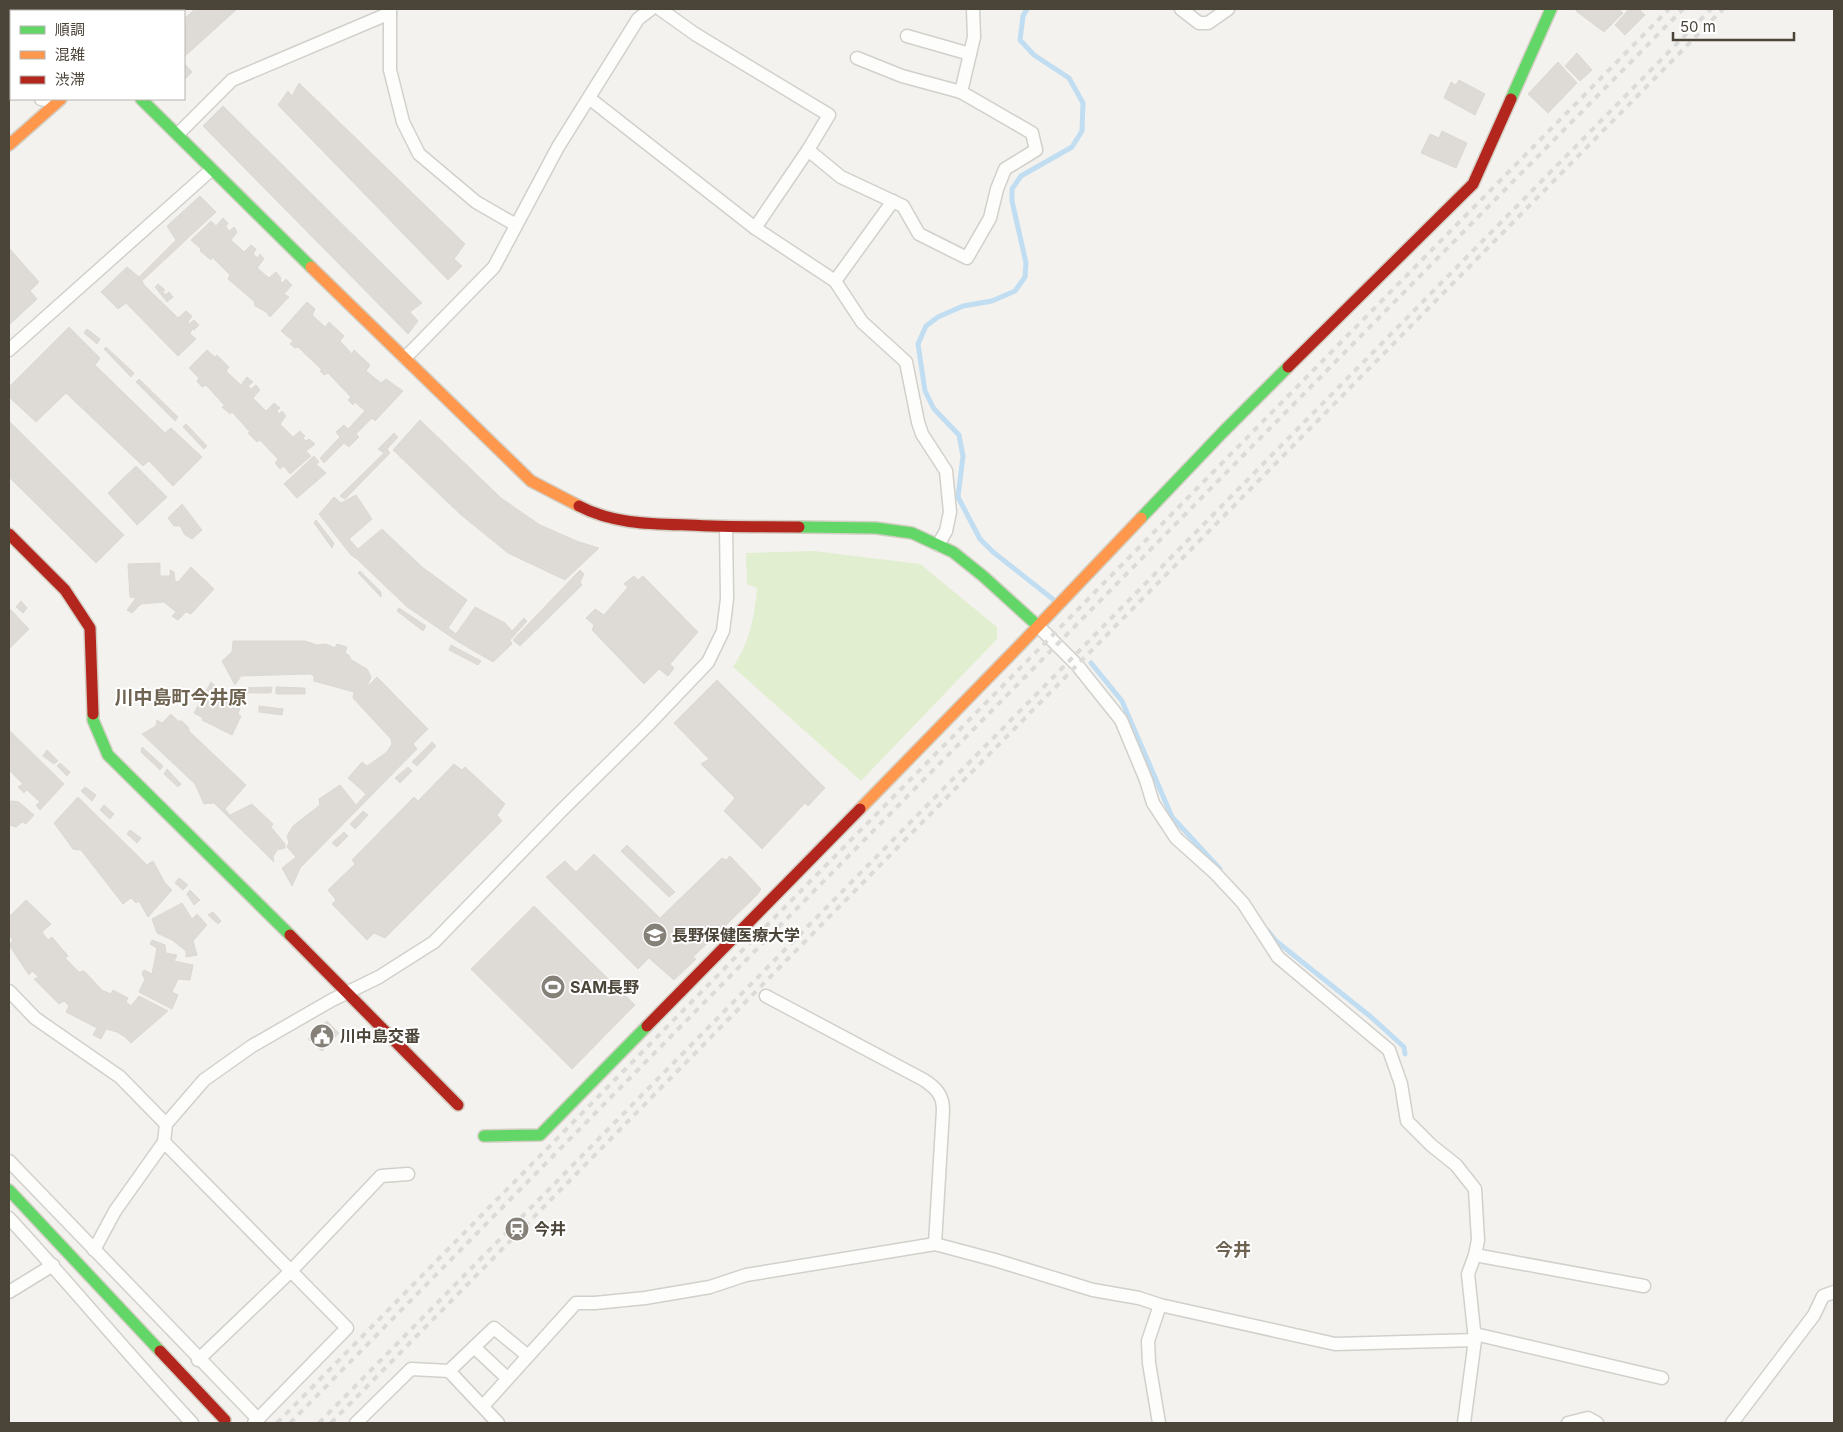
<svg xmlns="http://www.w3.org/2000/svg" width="1843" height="1432" font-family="Inter,'Noto Sans JP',sans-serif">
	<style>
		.green { fill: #e1eecf }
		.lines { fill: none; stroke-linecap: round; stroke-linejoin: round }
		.stream { stroke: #c0ddf1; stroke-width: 5 }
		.building { fill: #dedbd6; stroke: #dcd9d4 }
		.street-casing { stroke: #d2d0cb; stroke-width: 15 }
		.fast-casing { stroke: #d3cfc5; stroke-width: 14 }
		.slow-casing { stroke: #d3cfc5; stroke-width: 14 }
		.jam-casing { stroke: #d3cfc5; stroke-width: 14 }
		.street { stroke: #fdfdfc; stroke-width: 12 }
		.fast { stroke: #63d668; stroke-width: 11 }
		.slow { stroke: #ff974d; stroke-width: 11 }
		.jam { stroke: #b3261e; stroke-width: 11 }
		.rail { stroke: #dbdbda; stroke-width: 4; stroke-dasharray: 6 6; stroke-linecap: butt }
		.labels { text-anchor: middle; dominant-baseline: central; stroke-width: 4; stroke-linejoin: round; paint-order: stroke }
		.poi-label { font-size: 16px; font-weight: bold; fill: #4b4439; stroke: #fff; text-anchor: start }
		.neighbourhood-label { font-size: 18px; font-weight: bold; fill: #6e6250; stroke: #fff }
		.quarter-label { font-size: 19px; font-weight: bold; fill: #6e6250; stroke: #fff }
	</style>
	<rect width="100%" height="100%" fill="#f4f2ee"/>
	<path class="green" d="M814,551L920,564L997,627V639L861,781L733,667C749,644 755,615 757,588L747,584L746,553Z"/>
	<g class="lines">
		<g class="stream">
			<path d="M1027,9L1023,16L1020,40L1034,55L1069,78L1083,103L1082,131L1072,147L1021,176L1012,189V201L1026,263L1025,277L1015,291L992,301L963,306L938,317L926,326L918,344L925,391L934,409L959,435L963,456L958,497L980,539L993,552L1054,600"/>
			<path d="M1091,663L1122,701L1172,817L1220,869"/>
			<path d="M1268,931L1276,941L1371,1017L1404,1047L1405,1054"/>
		</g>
	</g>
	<g class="building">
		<path d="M195,9H237L184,57V19Z"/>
		<path d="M1577,9H1618L1623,13L1604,32L1576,11Z"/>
		<path d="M1629,9H1639L1645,15L1625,35L1615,25Z"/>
		<path d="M1577,53L1592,70L1580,81L1565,66Z"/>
		<path d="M1558,62L1577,83L1548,113L1528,94Z"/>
		<path d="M184,63L192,72L184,80Z"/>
		<path d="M1459,80L1485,94L1475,115L1444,98L1451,82L1456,85Z"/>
		<path d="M299,83L465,244L454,259L462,266L448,280L278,105L288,91L292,96Z"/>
		<path d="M223,106L422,303L410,312L418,321L408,334L203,126Z"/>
		<path d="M1442,131L1467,143L1456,168L1421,153L1430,134L1439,138Z"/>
		<path d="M200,196L216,212L142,281L144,285L178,318L186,311L192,316L188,322L189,324L194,320L199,325L194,330L192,329L190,334L196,339L178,356L126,303L118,309L101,292L127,267L139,277L176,240L167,226Z"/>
		<path d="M223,218L228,223L226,227L229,231L234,227L237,232L231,240L244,252L251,245L256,249L253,254L258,258L260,254L264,259L257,268L269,278L276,272L281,278L280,280L282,283L286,279L292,285L284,294L289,297L270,317L266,312L255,306L254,301L228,279L230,275L212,257L211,260L200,251L201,249L191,240L211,221L216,226Z"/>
		<path d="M9,248L39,282L30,291L37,299L9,325Z"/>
		<path d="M158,284L165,290L163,292L165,295L169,292L173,297L167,302L155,287Z"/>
		<path d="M307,302L315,309L312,315L325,327L329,322L344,336L340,341L352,354L354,350L370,365L366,371L381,383L386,379L403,391L375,421L372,418L356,434L359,437L349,447L344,443L324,463L320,458L340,437L336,432L344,425L348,429L365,411L355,402L353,405L348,400L351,397L328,373L324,375L320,371L322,370L298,347L295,348L290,344L293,341L281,331Z"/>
		<path d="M69,327L100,358L95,365L165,433L171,428L202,457L173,486L149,461L143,466L66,393L36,422L9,397V387Z"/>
		<path d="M87,329L100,339L97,344L84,333Z"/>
		<path d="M106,347L134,373L131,377L104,349Z"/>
		<path d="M207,350L215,357L217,355L229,367L226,371L241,385L247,377L253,382L248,386L251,389L256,385L260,390L253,398L266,411L274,403L280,408L277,411L279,414L282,411L286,416L280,424L293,437L300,431L305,436L303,438L306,441L309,439L315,444L306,451L311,456L290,474L284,466L280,469L275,463L278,459L260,440L257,442L248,433L250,432L232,412L230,414L222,407L225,406L206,385L202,387L197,381L199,378L189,368Z"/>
		<path d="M139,379L178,417L175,421L136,382Z"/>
		<path d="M420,420L501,498L540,525L579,542L599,548L565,580L508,553L460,514L393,450Z"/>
		<path d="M9,421L124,535L96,563L9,477Z"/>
		<path d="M186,424L207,446L204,449L183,427Z"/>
		<path d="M394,433L398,437L387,449L390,453L345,499L340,496L384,453L378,449Z"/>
		<path d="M314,456L319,462L316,464L326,473L297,498L284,484Z"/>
		<path d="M136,466L167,497L137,525L108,493Z"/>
		<path d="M356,495L372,519L349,539L358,549L382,529L422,567L467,600L448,628L456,634L475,607L505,623L512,631L524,618L527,621L510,640L512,644L493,662L457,641L406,606L357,559L351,555L319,514L334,497L341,503Z"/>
		<path d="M182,504L202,530L192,539L185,535L180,526H174L168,518Z"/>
		<path d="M316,520L334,543L332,548L314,523Z"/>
		<path d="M160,563V576H170V570L174,572L175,581L178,582L191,567L214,589L191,614L186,612L178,620L172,616L176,612L164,602L141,604L132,613L127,610L136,598L130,597L128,564Z"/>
		<path d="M580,570L584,574L580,582L582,585L520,646L513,640Z"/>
		<path d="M360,571L381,592V597L358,573Z"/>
		<path d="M634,576L638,580L643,576L698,632L670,664L674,668L668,676L659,669L644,684L592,630L594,625L586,618L595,609L604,615L628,587L624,584Z"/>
		<path d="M21,601L27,608L23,613L16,607Z"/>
		<path d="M9,608L29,629L9,649Z"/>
		<path d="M399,608L426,626L423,631L397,611Z"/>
		<path d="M233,641H305L317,645L326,644L335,648L337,644L347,647L345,653L350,656V659L367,669L371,677L367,687L377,677L428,729L413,744L417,749L300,868L292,886L282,868L296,857L287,847L289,842L287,836L293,826L320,805L319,799L340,785L356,805L366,794L348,778L362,762L367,766L387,752L392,744L391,739L353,698L354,692L314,681V676L310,674L241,676L235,685L222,661L232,652Z"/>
		<path d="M451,645L481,661L478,665L449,650Z"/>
		<path d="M717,680L825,788L808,806L805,803L762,849L724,811L735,798L701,764L709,759L674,723Z"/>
		<path d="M211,682L231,702L241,705L238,714L241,716L232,735L202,720L203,718L194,713Z"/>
		<path d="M272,687L271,693H243L242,688Z"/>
		<path d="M276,687L305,688V694H276Z"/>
		<path d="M259,706L283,709L282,715L259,712Z"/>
		<path d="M171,714L178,721H182L189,728V731L246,785L225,809L230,815L252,804L273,824L271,827L285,844V848L277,850L273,857L274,862L214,803L204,804L195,784L142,734L156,726L157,720L162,723Z"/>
		<path d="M9,730L64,784L40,810L36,805L40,802L27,790L24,793L18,787L23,784L9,770Z"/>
		<path d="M432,742L436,746L417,766L412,762Z"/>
		<path d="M142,747L163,766L160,770L141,752Z"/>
		<path d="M47,750L58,761L54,764L43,756Z"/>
		<path d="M60,763L70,772L67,776L57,766Z"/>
		<path d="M454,764L462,770L465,767L505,804L497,815L502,821L385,938L374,933L367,940L332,904L336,900L328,890L355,864L352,860L414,797L418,801Z"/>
		<path d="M408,767L412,771L400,783L395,778Z"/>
		<path d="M167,769L181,784L178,787L164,774Z"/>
		<path d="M85,787L96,795L92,801L81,791Z"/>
		<path d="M78,797L147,865L153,861L165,883L172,890L148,917L139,901L136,903L131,898L123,904L81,850L73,849L54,823Z"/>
		<path d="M12,801L19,802L34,815L26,824L22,822L16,827L9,825V802Z"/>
		<path d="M104,805L114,814L110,819L100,810Z"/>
		<path d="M363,811L368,815L355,829L350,824Z"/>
		<path d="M130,830L141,838L137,843L127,834Z"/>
		<path d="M344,832L348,836L337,847L332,843Z"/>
		<path d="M627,845L675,892L669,897L621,851Z"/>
		<path d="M594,854L660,918L722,858L726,860L730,856L761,889L757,895L693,957L696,959L674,980L649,958L638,969L546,877L565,861L576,872Z"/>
		<path d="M179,878L188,885L183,890L175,883Z"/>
		<path d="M190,890L200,900L194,905L187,894Z"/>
		<path d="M26,900L51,924L42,932L48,940L52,937L68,956L65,958L79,972L84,971L102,990L111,994L113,990L128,998L126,1002L131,1006L139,996L168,1011L131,1043L125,1037L117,1032L106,1029L101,1039L93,1035L97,1028L66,1012L69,1006L64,1001L59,1004L34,979L39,977L32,971L29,975L9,945L13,940L9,935V917Z"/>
		<path d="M182,903L192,919L197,914L207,925L193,941L197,955L186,957V951L172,940L157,933L152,919Z"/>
		<path d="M534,906L635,1005L572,1069L471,969Z"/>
		<path d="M213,912L221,921L218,924L208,915Z"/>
		<path d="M152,940L165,945L166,953L177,955L174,961L193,965L190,980L178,979L172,992L178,995L172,1009L139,992L145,979L142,974L144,970L152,974L157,948L150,944Z"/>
		<path d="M327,1021L339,1033L322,1051L308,1039Z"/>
	</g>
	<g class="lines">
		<defs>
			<g id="street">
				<path d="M390,9V70L403,122L419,154L476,202L516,225"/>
				<path d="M660,9L695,34L829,115L808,150L755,228L835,281L862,322L906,362L918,422L922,434L946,471L950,512L946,531L938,545"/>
				<path d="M1181,9L1199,23H1208L1228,9"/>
				<path d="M907,36L970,54"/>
				<path d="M9,92L11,93"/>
				<path d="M961,92L974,37L973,9"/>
				<path d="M589,98L755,228"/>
				<path d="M41,99L57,102"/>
				<path d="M178,134L232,80L390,13"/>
				<path d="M808,150L841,177L903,206L919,234L967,258L990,218L997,189L1005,169L1036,150L1032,133L961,92L902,76L857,58"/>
				<path d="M835,281L893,201"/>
				<path d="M9,350L211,170"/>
				<path d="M405,358L494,267L558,147L638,19L651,9"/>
				<path d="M1038,626L1077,665L1121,720L1146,780L1153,803L1176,838L1214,872L1243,903L1278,957L1389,1050L1401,1084L1407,1121L1431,1145L1456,1165L1475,1189L1478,1240L1475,1255L1468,1274L1475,1340L1464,1423"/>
				<path d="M9,991L35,1018L120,1077L166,1124"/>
				<path d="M766,996L924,1080C936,1088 943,1095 943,1110L935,1244L995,1260L1093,1290L1139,1298L1160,1305L1148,1341L1149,1363L1159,1423"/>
				<path d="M9,1161L258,1419"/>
				<path d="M9,1218C71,1285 129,1356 192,1423"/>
				<path d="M94,1250L115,1211L164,1142"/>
				<path d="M1475,1255L1644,1286"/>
				<path d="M9,1292L53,1265"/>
				<path d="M1160,1305L1335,1344L1475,1340"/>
				<path d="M1475,1334L1662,1378"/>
				<path d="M474,1347L507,1378"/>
				<path d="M198,1360L292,1270L381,1176L408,1174"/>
				<path d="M449,1371L494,1328L528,1356"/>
				<path d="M483,1406L576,1303H595L645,1298L710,1287L746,1275L935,1244"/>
				<path d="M254,1423L347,1328L164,1142L166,1124L204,1080L252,1046L332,1000L379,977L434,942L561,811L647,726L708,662L723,631L727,599L726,527"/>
				<path d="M356,1423L411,1369L449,1371L498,1423"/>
				<path d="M1568,1423L1588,1418L1597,1423"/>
				<path d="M1732,1423L1814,1315L1823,1296L1834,1292"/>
			</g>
			<g id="fast">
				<path d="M141,99L311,267"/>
				<path d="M1511,99L1551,9"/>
				<path d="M1141,518L1223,432L1288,367"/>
				<path d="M799,527L876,528L912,533L953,552L983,576L1038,626"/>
				<path d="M93,714V720L108,755L290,935"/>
				<path d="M484,1136L540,1135L647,1026"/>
				<path d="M9,1190L160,1351"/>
			</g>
			<g id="slow">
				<path d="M163,11L166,9"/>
				<path d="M9,145L61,99"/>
				<path d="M311,267L531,481L579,506"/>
				<path d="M860,809L1021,644L1141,518"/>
			</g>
			<g id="jam">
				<path d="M1288,367L1473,184L1511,99"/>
				<path d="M579,506C613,524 651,524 688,525C725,527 762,527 799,527"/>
				<path d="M9,534L65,590L90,628L93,714"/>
				<path d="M290,935L458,1105"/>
				<path d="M647,1026L860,809"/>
				<path d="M160,1351L225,1420"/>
			</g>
		</defs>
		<use href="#street" class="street-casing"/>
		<use href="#fast" class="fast-casing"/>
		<use href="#slow" class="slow-casing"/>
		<use href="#jam" class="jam-casing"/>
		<use href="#street" class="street"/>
		<use href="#fast" class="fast"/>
		<use href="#slow" class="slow"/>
		<use href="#jam" class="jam"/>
		<g class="rail">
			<path d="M277,1423L1669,9"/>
			<path d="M290,1423L1683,9"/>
			<path d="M319,1423L1711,9"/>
			<path d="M331,1423L1723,9"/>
		</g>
	</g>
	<defs>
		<symbol id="university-disc" viewBox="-11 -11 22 22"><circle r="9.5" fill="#868178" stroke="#fff"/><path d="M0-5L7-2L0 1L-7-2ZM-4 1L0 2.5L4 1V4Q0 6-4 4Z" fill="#fff"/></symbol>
		<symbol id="stadium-disc" viewBox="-11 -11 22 22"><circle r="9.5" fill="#868178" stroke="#fff"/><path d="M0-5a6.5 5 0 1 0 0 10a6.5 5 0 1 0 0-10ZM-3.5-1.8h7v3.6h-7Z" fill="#fff"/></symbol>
		<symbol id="civic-disc" viewBox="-11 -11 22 22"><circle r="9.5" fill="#868178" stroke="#fff"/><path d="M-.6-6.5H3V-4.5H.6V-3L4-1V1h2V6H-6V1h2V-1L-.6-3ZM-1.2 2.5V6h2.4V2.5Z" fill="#fff"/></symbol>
		<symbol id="station-disc" viewBox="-11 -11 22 22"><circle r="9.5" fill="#868178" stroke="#fff"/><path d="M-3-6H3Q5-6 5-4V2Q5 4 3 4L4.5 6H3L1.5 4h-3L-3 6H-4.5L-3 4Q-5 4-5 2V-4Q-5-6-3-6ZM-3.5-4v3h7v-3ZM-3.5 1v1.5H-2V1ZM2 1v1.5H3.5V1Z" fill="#fff"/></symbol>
	</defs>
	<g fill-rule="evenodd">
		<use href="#university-disc" x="641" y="921" width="28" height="28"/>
		<use href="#stadium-disc" x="539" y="973" width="28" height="28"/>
		<use href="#civic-disc" x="308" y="1022" width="28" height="28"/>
		<use href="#station-disc" x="503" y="1215" width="28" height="28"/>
	</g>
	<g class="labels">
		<g class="poi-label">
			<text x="672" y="935">長野保健医療大学</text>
			<text x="570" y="987">SAM長野</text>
			<text x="340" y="1036">川中島交番</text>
			<text x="534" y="1229">今井</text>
		</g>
		<g class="neighbourhood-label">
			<text x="1233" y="1249">今井</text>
		</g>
		<g class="quarter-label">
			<text x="181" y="697">川中島町今井原</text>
		</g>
	</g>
	<rect width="1843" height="1432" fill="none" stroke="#4b4439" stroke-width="20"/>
	<rect x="10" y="10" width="175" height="90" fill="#ffffff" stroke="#b7b4b0"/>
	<rect x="20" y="26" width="25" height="8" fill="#63d668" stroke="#b7b4b0"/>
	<text x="55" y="35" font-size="15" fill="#4b4439">順調</text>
	<rect x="20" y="51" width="25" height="8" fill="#ff974d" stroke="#b7b4b0"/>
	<text x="55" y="60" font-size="15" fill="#4b4439">混雑</text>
	<rect x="20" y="76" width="25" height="8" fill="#b3261e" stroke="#b7b4b0"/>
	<text x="55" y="85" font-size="15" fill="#4b4439">渋滞</text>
	<path d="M1673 32v8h121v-8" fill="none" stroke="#4b4439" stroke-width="2.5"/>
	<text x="1680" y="32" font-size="15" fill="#4b4439" stroke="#ffffff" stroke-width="4" paint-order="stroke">50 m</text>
</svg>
